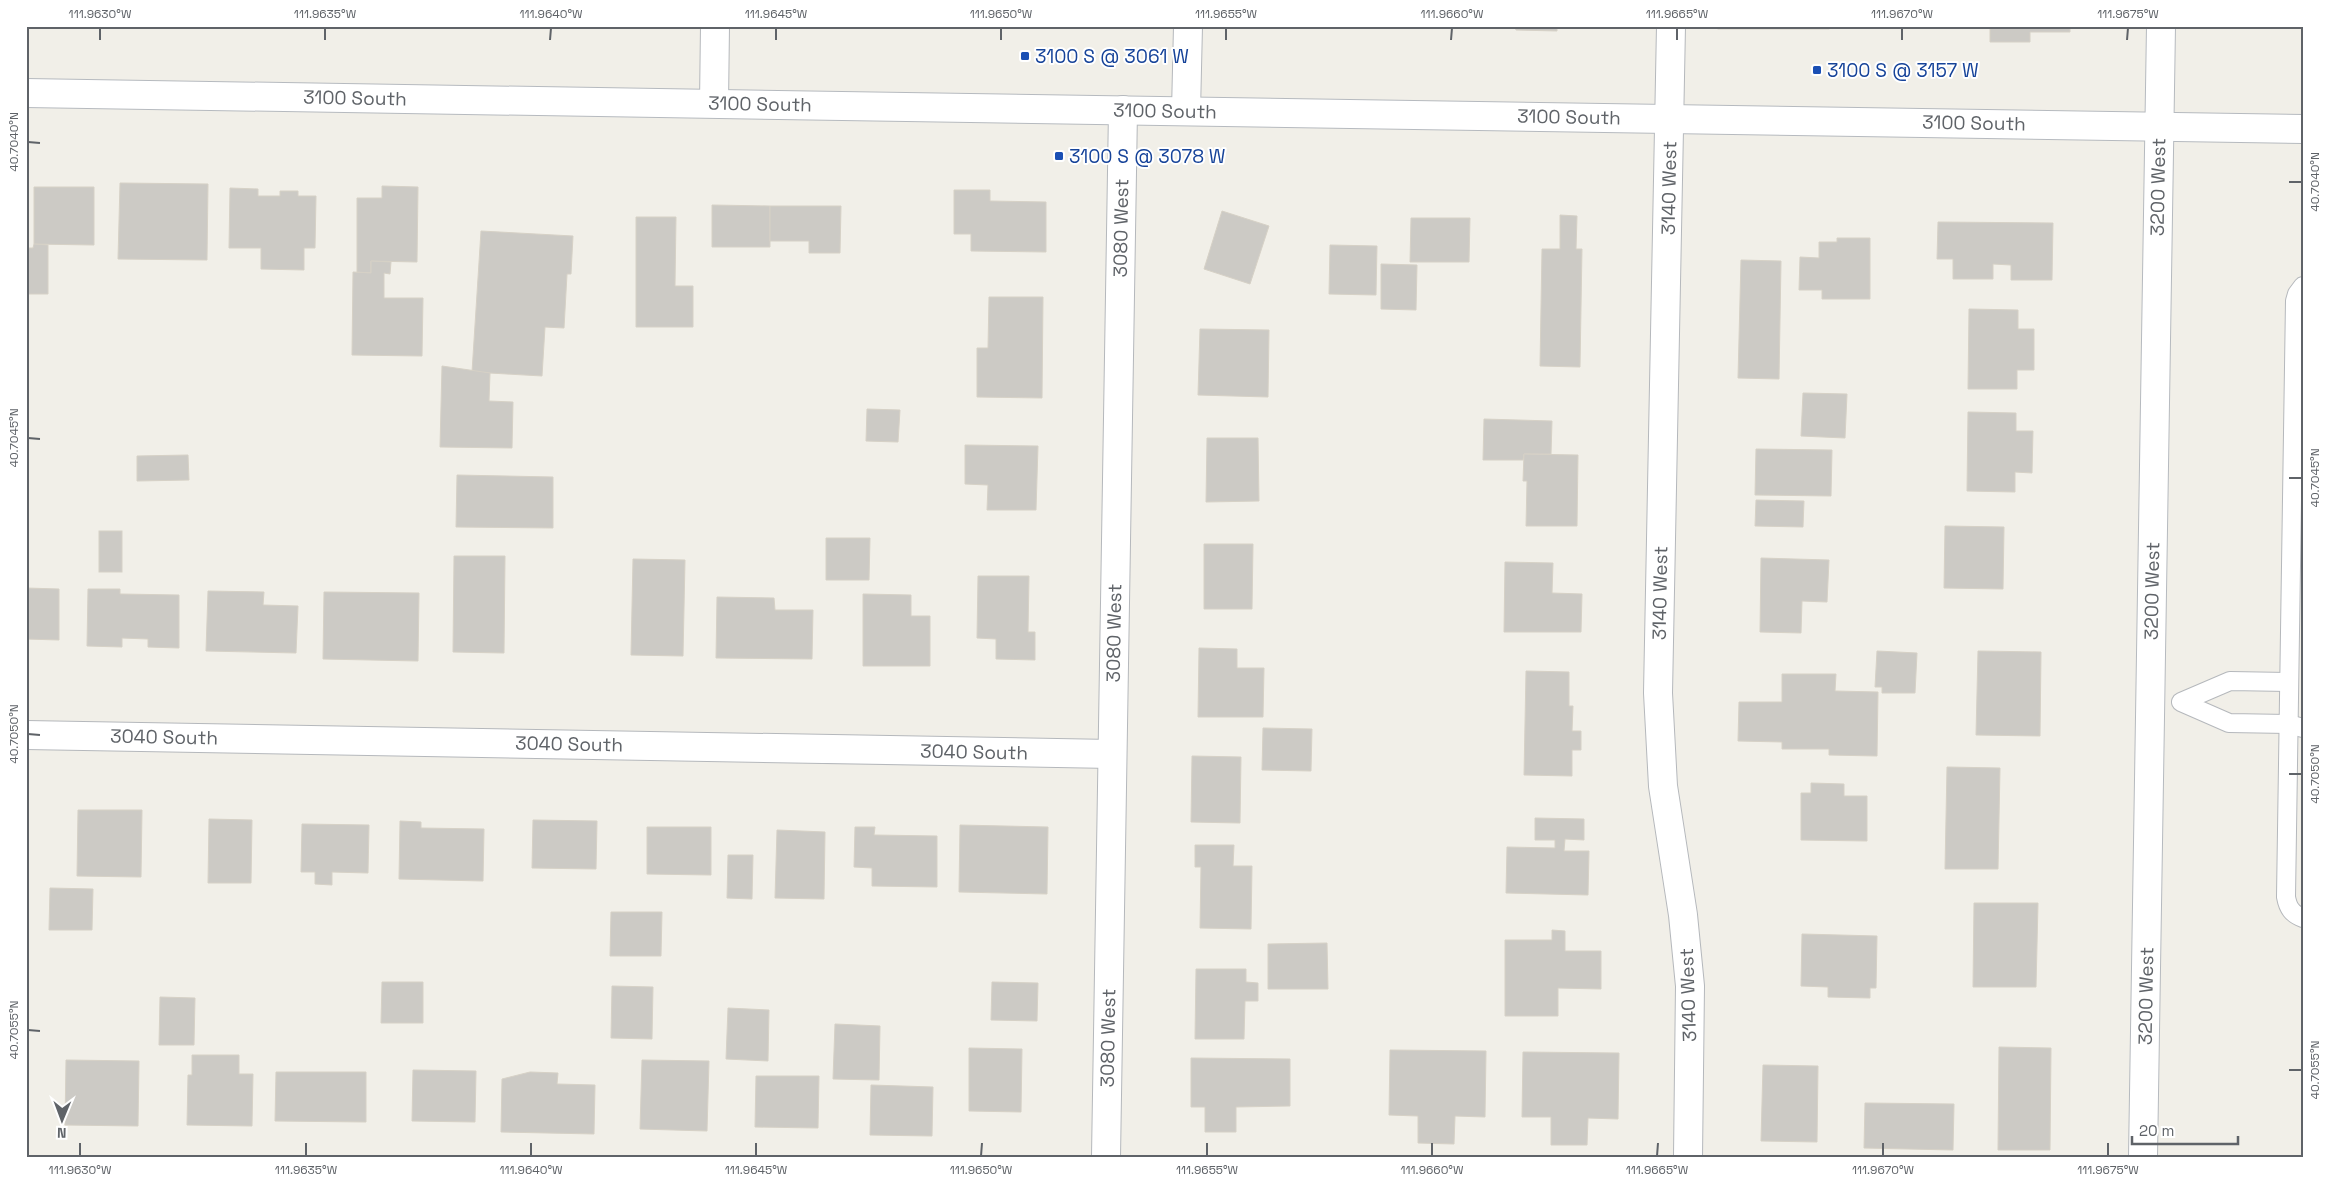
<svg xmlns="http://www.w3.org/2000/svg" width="2329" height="1183" font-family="'Space Grotesk',sans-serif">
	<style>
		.building { fill: #cccac5; stroke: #d6d1c6 }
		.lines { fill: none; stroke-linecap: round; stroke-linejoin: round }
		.service-casing { stroke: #b5b8bc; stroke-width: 20 }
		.minor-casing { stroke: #b5b8bc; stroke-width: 30 }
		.secondary-casing { stroke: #b6babf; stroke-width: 30 }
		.service { stroke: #fff; stroke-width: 18 }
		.minor { stroke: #fff; stroke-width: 28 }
		.secondary { stroke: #fff; stroke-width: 28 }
		.ticks { fill: none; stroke: #5f6368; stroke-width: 2 }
		.transit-dot { fill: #1a4fb4; stroke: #fff; stroke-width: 2 }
		.labels { text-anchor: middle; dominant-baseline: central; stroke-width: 4; stroke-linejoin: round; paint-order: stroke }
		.transit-label { font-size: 19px; fill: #164399; stroke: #fff; text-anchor: start }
		.street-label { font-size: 19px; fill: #5f6368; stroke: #fff }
		.neatline { fill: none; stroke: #5f6368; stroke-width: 2 }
		.ticks-label { font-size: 12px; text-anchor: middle; fill: #5f6368 }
	</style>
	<rect width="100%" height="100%" fill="#f1efe8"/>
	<g class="building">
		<path d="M1477,26H1557V31L1516,30L1515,27Z"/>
		<rect x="1718" y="26" width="111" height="3"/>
		<path d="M1990,26H2070V32H2030V42H1990Z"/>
		<path d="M120,183L208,184L207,260L118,259Z"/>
		<path d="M382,186L418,187L417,262L371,261V273L357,272V198H382Z"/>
		<path d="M34,187H94V245L34,244Z"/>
		<path d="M230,188L258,189V196H280V191H298V196H316L315,248H304V270L261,269V248H229Z"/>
		<path d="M954,190H990V201L1046,202V252L971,251V234H954Z"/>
		<path d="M712,205L770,206V247H712Z"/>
		<path d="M770,206H841L840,253H809V241H770Z"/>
		<path d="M1222,211L1269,226L1250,284L1204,269Z"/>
		<path d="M1560,215L1577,216L1576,249H1582L1580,367L1540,366L1542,249H1560Z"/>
		<path d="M636,217H676L675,286H693V327H636Z"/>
		<path d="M1411,218H1470L1469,262H1410Z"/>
		<path d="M1938,222L2053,223L2052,280H2011V265L1993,264V279H1953V259H1937Z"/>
		<path d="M481,231L573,236L571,274H567L564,328L545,327L542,376L472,372Z"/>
		<path d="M1837,238H1870V299H1822V290H1799L1800,257L1819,258V242H1837Z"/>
		<path d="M34,244L48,245V294H26V248H33Z"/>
		<path d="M1330,245L1377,246L1376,295L1329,294Z"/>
		<path d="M1741,260L1781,261L1779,379L1738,378Z"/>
		<path d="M371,261L391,262L390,274L384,273V298H423L422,356L352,355L353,272L371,273Z"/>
		<path d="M1381,264L1417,265L1416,310L1381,309Z"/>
		<path d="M989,297H1043L1042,398L977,397V348H988Z"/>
		<path d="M1969,309L2018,310V329H2034V370H2017V389H1968Z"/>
		<path d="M1200,329L1269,330L1268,397L1198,395Z"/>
		<path d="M442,366L490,373L489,401L513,402L512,448L440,447Z"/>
		<path d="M1803,393L1847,394L1845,438L1801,436Z"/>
		<path d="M867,409L900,410L898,442L866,441Z"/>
		<path d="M1968,412L2016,413V431H2033L2032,473L2015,472V492L1967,491Z"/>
		<path d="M1484,419L1552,421L1551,454H1524L1523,460H1483Z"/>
		<path d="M1207,438H1258L1259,501L1206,502Z"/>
		<path d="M965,445L1038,446L1036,510H987L988,485L965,484Z"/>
		<path d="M1756,449L1832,450L1831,496L1755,495Z"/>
		<path d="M1524,454L1578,455L1577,526H1526L1527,481H1523Z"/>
		<path d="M188,455L189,480L137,481V456Z"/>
		<path d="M457,475L553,477V528L456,527Z"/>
		<path d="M1756,500L1804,501L1803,527L1755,526Z"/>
		<path d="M1945,526L2004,527L2003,589L1944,588Z"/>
		<rect x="99" y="531" width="23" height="41"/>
		<path d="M826,538H870L869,580H826Z"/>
		<path d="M1204,544H1253L1252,609H1204Z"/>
		<path d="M454,556H505L504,653L453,652Z"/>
		<path d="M1761,558L1829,560L1827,602L1802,601L1801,633L1760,632Z"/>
		<path d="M633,559L685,560L683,656L631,655Z"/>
		<path d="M1505,562L1553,563L1552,593L1582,594L1581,632H1504Z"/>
		<path d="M978,576H1029L1028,632H1035V660L996,659V639L977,638Z"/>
		<path d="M26,588L59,589V640L26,639Z"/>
		<path d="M88,589H120V594L179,595V648L148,647V639L122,638V647L87,646Z"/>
		<path d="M208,591L264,592L263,605L298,606L296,653L206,651Z"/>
		<path d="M324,592L419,593L418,661L323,659Z"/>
		<path d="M863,594L911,595V616H930V666H863Z"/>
		<path d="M717,597L774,598L775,610H813L812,659L716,658Z"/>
		<path d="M1199,648L1237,649V668H1264L1263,717H1198Z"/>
		<path d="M1877,651L1917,653L1915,693H1882V687H1875Z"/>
		<path d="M1978,651L2041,652L2040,736L1976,735Z"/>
		<path d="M1526,671L1569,672V706H1573L1572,731H1581V750H1572V776L1524,775Z"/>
		<path d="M1782,674H1836L1835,691L1878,692L1877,756L1829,755V749H1782V742L1738,741L1739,702H1782Z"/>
		<path d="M1263,728L1312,729L1311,771L1262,770Z"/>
		<path d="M1192,756L1241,757L1240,823L1191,822Z"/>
		<path d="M1947,767L2000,768L1998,869H1945Z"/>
		<path d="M1811,783L1844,784V796H1867V841L1801,840V793H1811Z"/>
		<path d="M78,810H142L141,877L77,876Z"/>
		<path d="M1535,818L1584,819V840L1565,839L1564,851H1589L1588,895L1506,893L1507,847L1555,848V840H1535Z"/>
		<path d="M209,819L252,820L251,883H208Z"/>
		<path d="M533,820L597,821L596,869L532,868Z"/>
		<path d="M400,821L421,822V828L484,829L483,881L399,879Z"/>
		<path d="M302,824L369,825L368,873L332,872V885L315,884V872H301Z"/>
		<path d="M960,825L1048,827L1047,894L959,892Z"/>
		<path d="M647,827H711V875L647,874Z"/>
		<path d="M855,827H875L874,835L937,836V887L872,886V868L854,867Z"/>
		<path d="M777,830L825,832L824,899L775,898Z"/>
		<path d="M1195,845H1234L1233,866H1252L1251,929L1200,928L1201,867H1195Z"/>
		<path d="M728,855H753L752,899L727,898Z"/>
		<path d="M50,888L93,889L92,930H49Z"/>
		<path d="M1974,903H2038L2036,987H1973Z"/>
		<path d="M611,912H662L661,956H610Z"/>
		<path d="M1552,930L1565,931V951H1601V989L1558,988V1016H1505V940H1552Z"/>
		<path d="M1802,934L1877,936L1876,988H1870V998L1828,997V987L1801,986Z"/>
		<path d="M1327,943L1328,989H1268V944Z"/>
		<path d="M1196,969H1246V982L1258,983V1001H1245L1244,1039H1195Z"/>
		<path d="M382,982H423V1023H381Z"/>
		<path d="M992,982L1038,983L1037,1021L991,1020Z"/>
		<path d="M612,986L653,987L652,1039L611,1038Z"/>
		<path d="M160,997L195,998L194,1045H159Z"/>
		<path d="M728,1008L769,1010L768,1061L726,1059Z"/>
		<path d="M835,1024L880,1026L879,1080L833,1079Z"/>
		<path d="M1999,1047L2051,1048L2050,1150H1998Z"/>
		<path d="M969,1048L1022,1049L1021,1112L969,1111Z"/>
		<path d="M1390,1050L1486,1051L1485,1117L1455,1116L1454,1144L1418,1143V1116L1389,1115Z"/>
		<path d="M1523,1052L1619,1053L1618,1119L1588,1118L1587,1145H1551V1117H1522Z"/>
		<path d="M192,1055H239V1074H253L252,1126L187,1125L188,1075H192Z"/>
		<path d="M1191,1058L1290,1059V1106L1236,1107V1132H1205V1107H1191Z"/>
		<path d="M66,1060L139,1061L138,1126L65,1125Z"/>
		<path d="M642,1060L709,1061L707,1131L640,1129Z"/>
		<path d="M1763,1065L1818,1066L1817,1142L1761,1141Z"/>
		<path d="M413,1070L476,1071L475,1122L412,1121Z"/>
		<path d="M276,1072H366V1122L275,1121Z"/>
		<path d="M530,1072L558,1073L557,1084L595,1085L594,1134L501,1132L502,1079Z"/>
		<path d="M756,1076H819L818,1128L755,1127Z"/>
		<path d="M871,1085L933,1087L932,1136L870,1135Z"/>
		<path d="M1865,1103L1954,1104L1953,1150L1864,1148Z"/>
	</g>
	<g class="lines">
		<defs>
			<g id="service">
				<path d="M2303,286L2297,294L2295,301L2286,897C2288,908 2292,914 2303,918"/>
				<path d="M2289,682L2230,681L2181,702L2229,723L2288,724L2303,728"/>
			</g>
			<g id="minor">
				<path d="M1671,26L1658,693L1663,786L1683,915L1690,986L1688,1157"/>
				<path d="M714,103L715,26"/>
				<path d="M1186,111L1188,26"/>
				<path d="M26,735L1112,754"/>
				<path d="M1106,1157L1123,110"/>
			</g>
			<g id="secondary">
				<path d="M26,93L2303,129"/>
				<path d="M2143,1157L2161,26"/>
			</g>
		</defs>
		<use href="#service" class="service-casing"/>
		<use href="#minor" class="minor-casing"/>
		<use href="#secondary" class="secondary-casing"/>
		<use href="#service" class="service"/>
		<use href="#minor" class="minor"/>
		<use href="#secondary" class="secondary"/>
	</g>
	<path class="ticks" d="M100,40V28M325,40V28M550,40L551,28M776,40V28M1001,40V28M1226,40V28M1451,40L1452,28M1677,40V28M1902,40V28M2127,40L2128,28M28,142L40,143M2289,182H2302M28,438L40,439M2289,478H2302M28,734L40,735M2289,774H2302M28,1030L40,1031M2289,1070H2302M80,1156V1143M306,1156V1143M531,1156V1143M756,1156V1143M981,1156L982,1143M1207,1156V1143M1432,1156V1143M1657,1156L1658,1143M1883,1156V1143M2108,1156V1143"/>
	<g class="transit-dot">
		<rect x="1020" y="51" width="10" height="10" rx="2.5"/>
		<rect x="1812" y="65" width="10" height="10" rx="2.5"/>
		<rect x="1054" y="151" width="10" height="10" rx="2.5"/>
	</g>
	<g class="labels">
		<g class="transit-label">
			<text x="1035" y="56">3100 S @ 3061 W</text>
			<text x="1827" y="70">3100 S @ 3157 W</text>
			<text x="1069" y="156">3100 S @ 3078 W</text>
		</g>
		<g class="street-label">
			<text transform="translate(355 98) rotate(1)">3100 South</text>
			<text transform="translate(760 104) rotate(1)">3100 South</text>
			<text transform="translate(1165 111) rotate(1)">3100 South</text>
			<text transform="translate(1569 117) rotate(1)">3100 South</text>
			<text transform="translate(1974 123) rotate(1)">3100 South</text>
			<text transform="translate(2158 187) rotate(-89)">3200 West</text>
			<text transform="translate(1669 188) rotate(-89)">3140 West</text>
			<text transform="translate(1121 228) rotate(-89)">3080 West</text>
			<text transform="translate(2152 591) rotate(-89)">3200 West</text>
			<text transform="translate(1660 593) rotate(-89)">3140 West</text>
			<text transform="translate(1114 633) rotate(-89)">3080 West</text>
			<text transform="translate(164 737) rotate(1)">3040 South</text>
			<text transform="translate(569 744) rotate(1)">3040 South</text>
			<text transform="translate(974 752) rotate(1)">3040 South</text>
			<text transform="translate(1688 995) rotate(-92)">3140 West</text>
			<text transform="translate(2146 996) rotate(-89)">3200 West</text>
			<text transform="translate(1108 1038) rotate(-89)">3080 West</text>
		</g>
	</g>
	<rect width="2329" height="1183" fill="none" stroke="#ffffff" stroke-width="55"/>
	<g transform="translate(62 1120) rotate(181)" stroke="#ffffff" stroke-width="4" paint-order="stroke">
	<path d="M0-4L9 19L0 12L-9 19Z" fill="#5f6368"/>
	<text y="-8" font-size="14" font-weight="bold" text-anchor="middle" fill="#5f6368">N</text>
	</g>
	<path d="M2132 1136v8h106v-8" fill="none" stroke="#5f6368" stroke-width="2.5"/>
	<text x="2139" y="1136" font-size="15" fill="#5f6368" stroke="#ffffff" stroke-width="4" paint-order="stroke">20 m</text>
	<rect x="28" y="28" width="2274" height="1128" class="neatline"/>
	<g class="ticks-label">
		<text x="100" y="18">111.9630°W</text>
		<text x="325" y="18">111.9635°W</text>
		<text x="551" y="18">111.9640°W</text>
		<text x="776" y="18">111.9645°W</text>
		<text x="1001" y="18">111.9650°W</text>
		<text x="1226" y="18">111.9655°W</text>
		<text x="1452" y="18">111.9660°W</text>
		<text x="1677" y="18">111.9665°W</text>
		<text x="1902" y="18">111.9670°W</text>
		<text x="2128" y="18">111.9675°W</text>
		<text transform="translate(14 142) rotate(-90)" y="4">40.7040°N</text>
		<text transform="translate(2315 182) rotate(-90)" y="4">40.7040°N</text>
		<text transform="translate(14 438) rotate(-90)" y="4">40.7045°N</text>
		<text transform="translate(2315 478) rotate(-90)" y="4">40.7045°N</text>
		<text transform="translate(14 734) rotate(-90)" y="4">40.7050°N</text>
		<text transform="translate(2315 774) rotate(-90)" y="4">40.7050°N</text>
		<text transform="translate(14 1030) rotate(-90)" y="4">40.7055°N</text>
		<text transform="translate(2315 1070) rotate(-90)" y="4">40.7055°N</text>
		<text x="80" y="1174">111.9630°W</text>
		<text x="306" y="1174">111.9635°W</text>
		<text x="531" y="1174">111.9640°W</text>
		<text x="756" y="1174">111.9645°W</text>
		<text x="981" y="1174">111.9650°W</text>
		<text x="1207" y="1174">111.9655°W</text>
		<text x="1432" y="1174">111.9660°W</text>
		<text x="1657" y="1174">111.9665°W</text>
		<text x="1883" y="1174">111.9670°W</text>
		<text x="2108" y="1174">111.9675°W</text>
	</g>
</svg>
